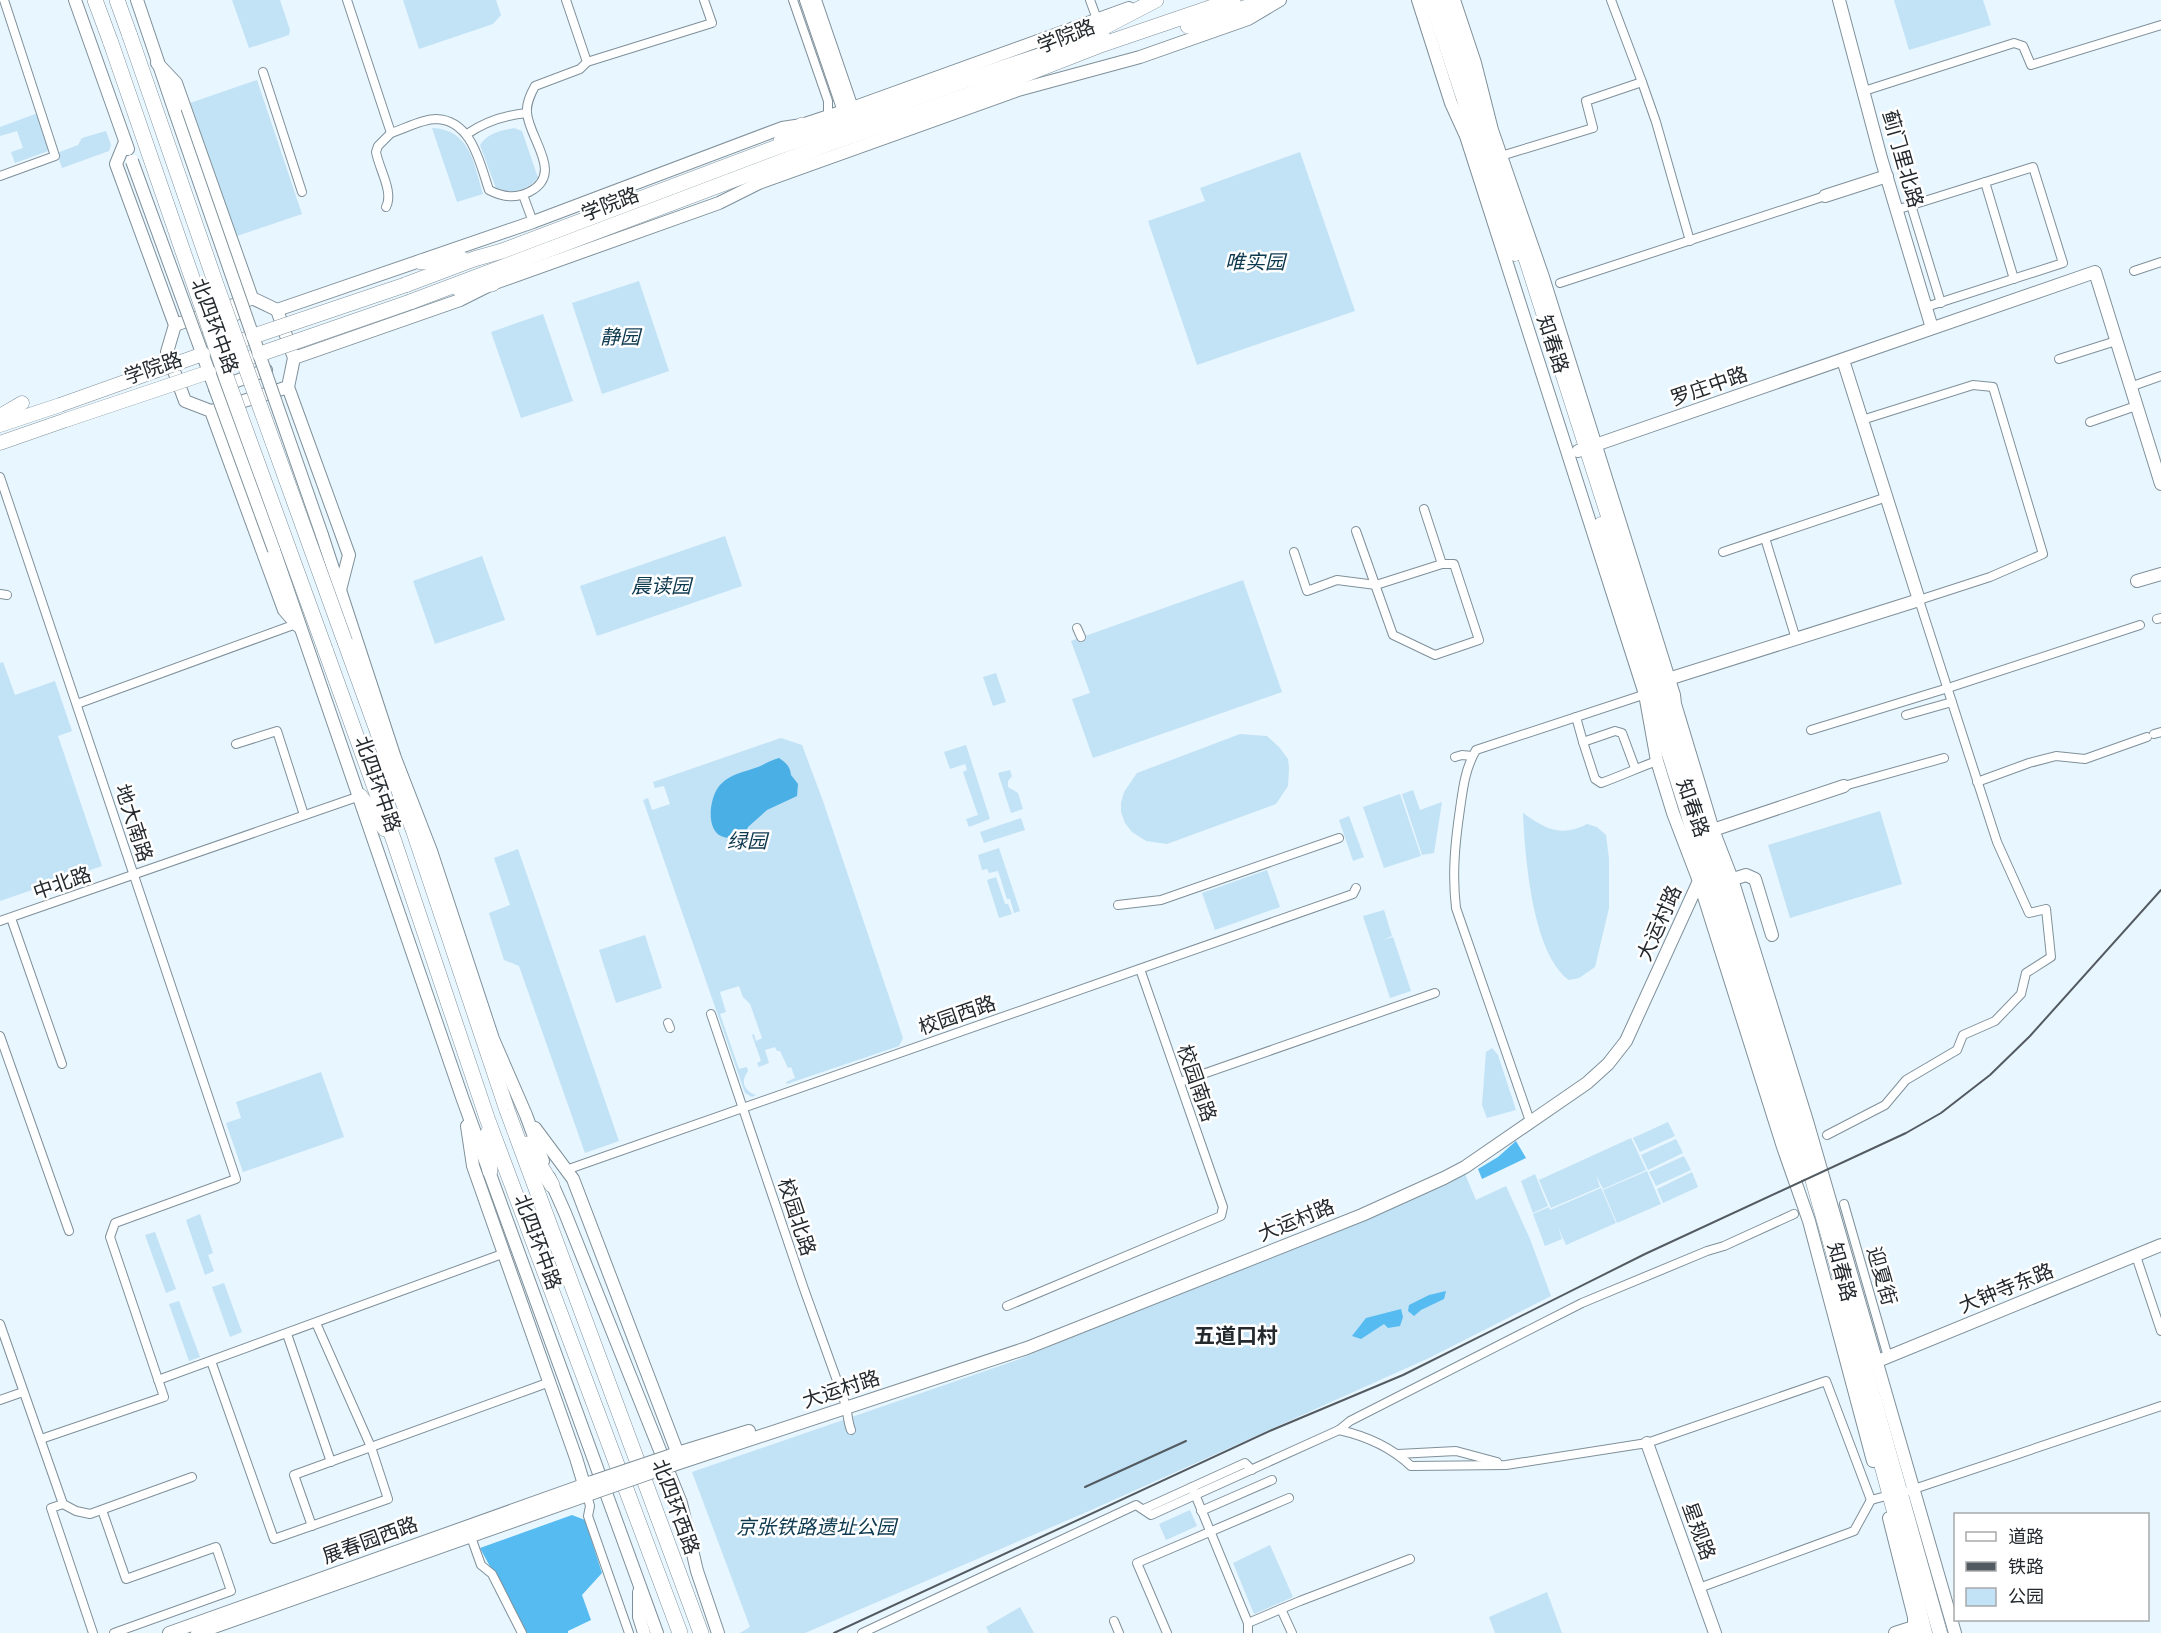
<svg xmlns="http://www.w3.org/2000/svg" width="2161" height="1633" font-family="'Source Serif 4','Noto Sans SC',serif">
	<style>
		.green { fill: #c2e2f6 }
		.forest { fill: #56bbf1 }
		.water { fill: #49afe5 }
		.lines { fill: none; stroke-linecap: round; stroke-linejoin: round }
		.street-casing { stroke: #7f909a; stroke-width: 10 }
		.secondary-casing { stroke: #7f909a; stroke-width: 14 }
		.primary-casing { stroke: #7f909a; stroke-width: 15 }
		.highway-casing { stroke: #7f909a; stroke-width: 16 }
		.street { stroke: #fff; stroke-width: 8 }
		.secondary { stroke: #fff; stroke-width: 12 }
		.primary { stroke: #fff; stroke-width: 14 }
		.highway { stroke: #fff; stroke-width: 15 }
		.rail { stroke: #535b61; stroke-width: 2 }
		.secondary-bridge-casing { stroke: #7f909a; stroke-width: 14; stroke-linecap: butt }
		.primary-bridge-casing { stroke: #7f909a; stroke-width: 15; stroke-linecap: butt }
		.highway-bridge-casing { stroke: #7f909a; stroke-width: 16; stroke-linecap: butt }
		.secondary-bridge { stroke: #fff; stroke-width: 12 }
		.primary-bridge { stroke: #fff; stroke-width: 14 }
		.highway-bridge { stroke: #fff; stroke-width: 15 }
		.labels { text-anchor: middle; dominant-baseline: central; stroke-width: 5; stroke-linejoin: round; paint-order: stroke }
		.street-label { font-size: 20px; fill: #23292d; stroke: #fff }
		.park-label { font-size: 20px; font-style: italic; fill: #0d394f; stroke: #fff }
		.neighbourhood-label { font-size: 21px; font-weight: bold; fill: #23292d; stroke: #fff }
	</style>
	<rect width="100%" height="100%" fill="#e8f6ff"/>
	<g class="green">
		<path d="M232,0H280L290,30L289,35L249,48Z"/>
		<path d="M403,0H496L501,15L493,24L419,49Z"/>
		<path d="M1894,0H1983L1991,25L1909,50Z"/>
		<path d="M257,80L302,214L237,236L190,103Z"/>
		<path d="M38,113L51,150L15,163L11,152L23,148L17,131L0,136V127Z"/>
		<path d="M432,128C470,129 474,164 483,194L457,202Z"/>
		<path d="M514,128L522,131L538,178C525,191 515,193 497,191L480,145C488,133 500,131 514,128Z"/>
		<path d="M106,131L111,145L109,151L62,168L57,153L78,145L82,138Z"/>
		<path d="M1300,152L1355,311L1197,365L1148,221L1205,201L1200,188Z"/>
		<path d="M639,281L669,371L602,394L572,303Z"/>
		<path d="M543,314L573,401L521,418L491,332Z"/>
		<path d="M725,536L742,586L597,636L580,586Z"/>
		<path d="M482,556L505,620L435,644L413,581Z"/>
		<path d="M1243,580L1282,692L1093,758L1072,699L1090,693L1071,641Z"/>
		<path d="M3,662L15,695L55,681L72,731L58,736L102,866L0,901V663Z"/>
		<path d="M996,673L1006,702L993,706L983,677Z"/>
		<path d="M1240,734L1267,736L1279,747L1288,759L1289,768L1288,786L1276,804L1167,844L1146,841L1132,832L1125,823L1121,812V803L1124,792L1137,773Z"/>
		<path d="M781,738L802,745L823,801L903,1038L899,1046L787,1084L786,1082L795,1078L791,1067L788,1068L780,1051H777L775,1047L765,1050L769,1063L759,1067L757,1063L761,1061L752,1035L754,1034L756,1041L762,1038L750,1004L743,997L739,986L720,992L726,1012L720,1014L739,1069L747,1067L748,1071C740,1082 744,1091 756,1095L752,1097L745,1093L643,800L648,798L652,810L670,804L664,786L655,788L653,782Z"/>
		<path d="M966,745L990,819L969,827L966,819L978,815L963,772L967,770L965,764L950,769L944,752Z"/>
		<path d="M1010,770L1012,776L1008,781V787L1018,793L1023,809L1011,813L998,773Z"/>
		<path d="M1413,790L1420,810L1442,802L1434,853L1422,855L1402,794Z"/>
		<path d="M1400,794L1421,856L1384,868L1363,807Z"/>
		<path d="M1880,811L1902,884L1790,918L1768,845Z"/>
		<path d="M1523,813C1544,828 1561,838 1587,824L1597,827L1606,835L1609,859V908L1595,967L1579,978L1569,980C1532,953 1525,856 1523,813Z"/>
		<path d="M1349,816L1364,857L1353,861L1339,820Z"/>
		<path d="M1021,818L1025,830L984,843L980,832Z"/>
		<path d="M999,848L1020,911L1014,913L1010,899H1007L998,871L989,873L987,869L982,870L978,855Z"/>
		<path d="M518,849L619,1141L585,1153L519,966L504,960L489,913L510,905L494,858Z"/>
		<path d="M1267,870L1280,907L1215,930L1202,893Z"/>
		<path d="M996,877L1005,904H1008L1012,914L999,918L987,880Z"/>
		<path d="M1384,910L1392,936L1383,940L1393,937L1411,991L1390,998L1363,916Z"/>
		<path d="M645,935L662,988L616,1003L599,950Z"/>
		<path d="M1492,1048L1498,1055L1516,1110L1487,1118L1482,1105L1486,1052Z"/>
		<path d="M321,1072L344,1137L243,1172L226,1123L241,1118L236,1102Z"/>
		<path d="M1668,1122L1675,1136L1640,1152L1633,1138Z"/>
		<path d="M1631,1138L1646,1170L1603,1189L1596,1175L1600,1187L1551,1208L1539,1180Z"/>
		<path d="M1676,1139L1683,1153L1648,1170L1641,1155Z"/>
		<path d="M1684,1156L1691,1170L1656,1186L1649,1172Z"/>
		<path d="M1647,1171L1661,1204L1617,1223L1603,1190Z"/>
		<path d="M1692,1172L1698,1187L1663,1203L1657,1189Z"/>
		<path d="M1465,1174L1476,1200L1506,1186L1530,1239L1551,1296L1429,1358L1089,1511L805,1633H740L750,1627L692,1472L1017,1360Z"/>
		<path d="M1535,1174L1548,1206L1533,1213L1521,1181Z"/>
		<path d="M1601,1188L1616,1223L1566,1245L1558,1227L1562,1239L1545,1246L1533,1214L1549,1207L1550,1210Z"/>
		<path d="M200,1214L213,1253L208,1255L214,1271L205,1275L186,1220Z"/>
		<path d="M155,1232L176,1289L166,1293L145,1235Z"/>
		<path d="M224,1283L242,1332L230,1337L212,1287Z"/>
		<path d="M179,1301L200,1357L189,1361L169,1304Z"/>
		<path d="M1190,1510L1197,1526L1166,1540L1159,1524Z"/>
		<path d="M1270,1545L1293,1597L1254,1614L1233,1563Z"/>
		<path d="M1547,1592L1562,1633H1495L1489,1617Z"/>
		<path d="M1020,1607L1034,1633H989L986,1627Z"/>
	</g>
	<g class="forest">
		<path d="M1516,1141L1526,1158L1482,1179L1478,1169L1498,1157Z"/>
		<path d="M1446,1291L1444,1299L1421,1310L1414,1316L1408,1311L1409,1305L1429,1295Z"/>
		<path d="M1401,1309L1403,1317L1400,1326L1388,1328L1384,1324L1361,1339L1352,1336L1366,1318Z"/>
		<path d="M572,1515L585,1520L602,1573L582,1595L591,1620L568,1631V1633H526L480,1548Z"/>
	</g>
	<path class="water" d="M779,758C786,763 790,766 791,775L798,784L797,796L767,810L748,827L744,838C737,839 728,839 721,836C705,828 710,796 720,785C730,774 744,772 758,767C765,764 771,760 779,758Z"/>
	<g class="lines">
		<defs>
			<g id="street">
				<path d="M347,0L391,133C404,129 422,119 436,119C472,120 480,164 489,190C502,197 515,199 529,192C565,174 529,139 527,113C526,105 531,93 535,86L580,69L587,62L566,0"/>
				<path d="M793,0L828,101V116"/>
				<path d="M1090,0L1097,19"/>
				<path d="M587,62L712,23L704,0"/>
				<path d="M263,72L302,192"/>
				<path d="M1642,82L1656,122L1690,241"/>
				<path d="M1864,91L2014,43L2023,46L2031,65L2161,25"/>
				<path d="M467,134C486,121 505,115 527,113"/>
				<path d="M1501,156L1593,128L1586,101L1642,82L1611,0"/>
				<path d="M0,176L55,156L4,0"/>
				<path d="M1985,182L2014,279"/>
				<path d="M523,195L533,222"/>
				<path d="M1911,205L1941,303"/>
				<path d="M386,207C394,192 379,169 376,152L378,146L391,133"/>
				<path d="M1896,210L2033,167L2063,263L1926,307"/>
				<path d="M2134,271L2161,262"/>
				<path d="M1560,283L1825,196"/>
				<path d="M2059,359L2116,341"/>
				<path d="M2130,387L2161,376"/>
				<path d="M2090,422L2136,406"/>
				<path d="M0,477L236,1179L115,1223L110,1237L164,1397L41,1439"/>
				<path d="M1356,531L1393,635L1435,655L1479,640L1454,564H1442"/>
				<path d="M1765,538L1796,639"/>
				<path d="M1294,552L1307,591L1337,580L1376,585L1442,564L1424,509"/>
				<path d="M1723,552L1887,497"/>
				<path d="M0,594L7,595"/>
				<path d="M2157,619L2161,618"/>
				<path d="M1077,628L1081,637"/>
				<path d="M77,704L296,624"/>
				<path d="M1906,715L1952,702"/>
				<path d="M1576,717L1583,742"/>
				<path d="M1811,730L1948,688L2140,625"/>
				<path d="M2154,734L2161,732"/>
				<path d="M236,744L277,731L304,815"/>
				<path d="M1455,757L1462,755L1472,756"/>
				<path d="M1635,768L1622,733L1615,731L1583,742L1595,779L1601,783C1621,776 1637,768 1657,761"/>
				<path d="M1977,782L2029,763L2056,756L2085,759L2147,737"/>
				<path d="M1844,786L1944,758"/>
				<path d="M1118,905L1161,900L1339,838"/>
				<path d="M11,918L62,1064"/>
				<path d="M0,921L360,796"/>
				<path d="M711,1014L804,1289L844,1400C848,1410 847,1420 851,1430"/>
				<path d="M668,1023L670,1028"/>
				<path d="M0,1036L69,1231"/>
				<path d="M1180,1082L1435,993"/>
				<path d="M1530,1121L1456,908C1452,874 1455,843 1460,809C1463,788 1465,769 1476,750L1649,693"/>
				<path d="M1827,1135L1885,1105L1906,1080L1957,1050L1963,1035L1995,1021L2021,994L2026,973L2051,957L2046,909L2029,913L1997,842L1919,600L1990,577L2043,554L1993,387L1973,385L1862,420"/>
				<path d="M566,1170L1353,894L1356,888"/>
				<path d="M1844,1204L1888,1357"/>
				<path d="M2136,1256L2161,1331"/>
				<path d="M1007,1306L1221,1216L1223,1207L1140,969"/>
				<path d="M0,1324L63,1504L76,1511L90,1514L192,1477"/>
				<path d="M287,1334L331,1462"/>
				<path d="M211,1361L274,1539L388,1499L371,1447L316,1323"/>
				<path d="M158,1380L505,1253"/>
				<path d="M0,1400L23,1392"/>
				<path d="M1339,1430C1366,1436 1391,1447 1411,1466L1506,1465L1647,1443L1826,1381L1871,1500L1890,1495"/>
				<path d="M1398,1454L1456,1451L1497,1462"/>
				<path d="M1192,1487L1248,1623V1633"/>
				<path d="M1908,1491L2161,1406"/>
				<path d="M587,1495L590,1506L588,1516L629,1633"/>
				<path d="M63,1504L51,1508L93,1633"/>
				<path d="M1144,1509L1245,1463L1252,1470"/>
				<path d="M102,1510L126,1579L216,1547L231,1591L114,1633"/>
				<path d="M1201,1511L1272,1480"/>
				<path d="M312,1526L294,1475L550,1382"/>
				<path d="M471,1537L481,1565L492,1574L522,1633"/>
				<path d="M1699,1588L1854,1531L1871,1500"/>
				<path d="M1281,1609L1292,1633"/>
				<path d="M1114,1621L1119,1633"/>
				<path d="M1248,1623L1300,1601L1410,1559"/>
				<path d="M862,1633L1136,1505L1151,1515L1339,1430L1350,1421L1582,1303L1707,1251L1724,1246L1794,1214"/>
				<path d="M1167,1633L1137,1563L1289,1498"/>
			</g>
			<g id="secondary">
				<path d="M75,0L128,149"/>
				<path d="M137,0L175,112"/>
				<path d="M806,0L844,111"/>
				<path d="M815,0L852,108"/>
				<path d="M1418,0L1451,103L1466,136L1645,694L1657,761L1673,813L1699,881L1783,1147L1809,1221L1873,1461"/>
				<path d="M1454,0L1475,63L1492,130L1543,277L1674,695L1675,704L1713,830L1732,879L1807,1121L1955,1633"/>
				<path d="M1839,0L1881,158L1932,328"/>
				<path d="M157,63L176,83L252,298L277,310L294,358L288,387L349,555L340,590"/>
				<path d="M125,142L116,164L175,325L167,352L185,401L211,411L284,610L298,626"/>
				<path d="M1825,196L1887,176"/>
				<path d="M277,310L533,222L782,128L802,125L844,111L1129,8"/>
				<path d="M175,325L251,299"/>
				<path d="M194,329L244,311"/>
				<path d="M294,358L460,300L492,284L719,203L759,183L1018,90L1140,57L1248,19L1280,0"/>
				<path d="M215,389L266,370"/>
				<path d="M212,411L288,387"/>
				<path d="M1578,451L2095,272L2161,484"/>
				<path d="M322,535L395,758L431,851L493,1039L526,1115L543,1161"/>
				<path d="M274,550L462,1097L657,1633"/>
				<path d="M2137,581L2161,574"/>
				<path d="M1662,681L1919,600L1843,360"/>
				<path d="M1713,830L1844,786"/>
				<path d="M1727,881L1746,875L1755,879L1772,935"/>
				<path d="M467,1126L473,1166L576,1458L586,1491"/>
				<path d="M535,1128L573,1179L681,1462"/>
				<path d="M549,1177L565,1213L681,1503L697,1571L718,1633"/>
				<path d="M1868,1365L2161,1245"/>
				<path d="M1647,1443L1715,1633"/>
				<path d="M671,1455L749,1431"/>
				<path d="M673,1465L1027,1348L1362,1215L1444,1178L1465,1167L1587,1083L1608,1064L1626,1041L1699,881"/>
				<path d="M1889,1518L1914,1617V1633"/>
				<path d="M639,1592V1617L644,1633"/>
				<path d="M169,1633L592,1482"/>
				<path d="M197,1633L596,1492"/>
				<path d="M1895,1633L1920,1625"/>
			</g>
			<g id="primary">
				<path d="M1431,0L1515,254"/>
				<path d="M1443,0L1661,682L1666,698L1665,708L1797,1125L1940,1633"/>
				<path d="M208,353L254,336"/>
				<path d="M214,370L260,354"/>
				<path d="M0,416L22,403"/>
				<path d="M0,425L60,405"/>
				<path d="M0,443L66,420"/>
				<path d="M1601,524L1656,701L1657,716L1801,1173"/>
				<path d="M1833,1287L1905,1552L1925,1633"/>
			</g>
			<g id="highway">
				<path d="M95,0L111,43"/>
				<path d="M117,0L130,36"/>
				<path d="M1188,26L1269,0"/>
				<path d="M1089,35L1156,0"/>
				<path d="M781,141L802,125"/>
				<path d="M421,262L462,259"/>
				<path d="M405,285L474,259L502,251L772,149L961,82L1102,35"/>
				<path d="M460,290L492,284"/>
				<path d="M410,302L828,144L1008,81L1098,46L1233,0"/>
				<path d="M345,642L414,832L507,1110L701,1633"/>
				<path d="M325,649L394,841L487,1118L680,1633"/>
				<path d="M360,796L385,829"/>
				<path d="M488,1133L490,1171"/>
				<path d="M527,1144L552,1185"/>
			</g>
		</defs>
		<use href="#street" class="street-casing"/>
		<use href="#secondary" class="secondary-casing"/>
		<use href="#primary" class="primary-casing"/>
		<use href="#highway" class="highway-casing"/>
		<use href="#street" class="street"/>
		<use href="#secondary" class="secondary"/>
		<use href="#primary" class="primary"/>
		<use href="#highway" class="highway"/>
		<g class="rail">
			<path d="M1085,1487L1186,1441"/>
			<path d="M834,1633L1272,1430L1403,1375L1645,1254L1906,1133L1941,1113L1990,1075L2030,1036L2161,890"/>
		</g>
		<defs>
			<g id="secondary-bridge">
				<path d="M175,112L322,535"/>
				<path d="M132,161L274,550"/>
				<path d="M592,1482L669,1456"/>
				<path d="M596,1492L673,1465"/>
			</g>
			<g id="primary-bridge">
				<path d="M60,405L203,354"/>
				<path d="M66,420L209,372"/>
			</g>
			<g id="highway-bridge">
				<path d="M130,36L218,290L345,642"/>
				<path d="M111,43L227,379L325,649"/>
				<path d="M254,336L405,285"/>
				<path d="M260,354L410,302"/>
			</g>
		</defs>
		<use href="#secondary-bridge" class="secondary-bridge-casing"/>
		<use href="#primary-bridge" class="primary-bridge-casing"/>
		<use href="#highway-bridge" class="highway-bridge-casing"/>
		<use href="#secondary-bridge" class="secondary-bridge"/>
		<use href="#primary-bridge" class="primary-bridge"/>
		<use href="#highway-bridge" class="highway-bridge"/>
	</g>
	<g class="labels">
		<g class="street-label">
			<text transform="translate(1066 36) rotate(-21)">学院路</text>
			<text transform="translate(1903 159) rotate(74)">蓟门里北路</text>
			<text transform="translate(610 204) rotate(-21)">学院路</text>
			<text transform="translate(215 326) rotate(70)">北四环中路</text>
			<text transform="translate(1553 344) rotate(72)">知春路</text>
			<text transform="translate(153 368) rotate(-19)">学院路</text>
			<text transform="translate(1709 386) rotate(-19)">罗庄中路</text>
			<text transform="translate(378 784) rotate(71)">北四环中路</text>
			<text transform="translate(1693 808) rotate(71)">知春路</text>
			<text transform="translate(134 823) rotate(72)">地大南路</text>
			<text transform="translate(62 883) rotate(-19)">中北路</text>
			<text transform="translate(1659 923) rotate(-66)">大运村路</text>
			<text transform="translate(957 1015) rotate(-19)">校园西路</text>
			<text transform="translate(1197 1083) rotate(71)">校园南路</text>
			<text transform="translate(797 1217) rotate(72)">校园北路</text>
			<text transform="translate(1296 1220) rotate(-22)">大运村路</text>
			<text transform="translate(538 1242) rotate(70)">北四环中路</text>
			<text transform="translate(1842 1272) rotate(75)">知春路</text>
			<text transform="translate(1882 1276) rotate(74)">迎夏街</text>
			<text transform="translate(2006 1288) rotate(-22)">大钟寺东路</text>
			<text transform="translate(841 1389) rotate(-18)">大运村路</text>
			<text transform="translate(676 1507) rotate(70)">北四环西路</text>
			<text transform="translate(1699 1531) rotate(70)">星规路</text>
			<text transform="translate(370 1540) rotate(-20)">展春园西路</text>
		</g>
		<g class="park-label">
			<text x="1255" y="262">唯实园</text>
			<text x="620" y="337">静园</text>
			<text x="661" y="586">晨读园</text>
			<text x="747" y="841">绿园</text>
			<text x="816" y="1527">京张铁路遗址公园</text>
		</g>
		<g class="neighbourhood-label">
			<text x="1236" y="1335">五道口村</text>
		</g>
	</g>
	<rect x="1954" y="1513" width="195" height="108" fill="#ffffff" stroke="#a7a9ab" stroke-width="1.5"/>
	<rect x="1966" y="1532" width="30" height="9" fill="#ffffff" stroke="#a7a9ab" stroke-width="1.5"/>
	<text x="2008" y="1543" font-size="18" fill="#23292d">道路</text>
	<rect x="1966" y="1562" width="30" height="9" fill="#535b61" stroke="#a7a9ab" stroke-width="1.5"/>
	<text x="2008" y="1573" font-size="18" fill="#23292d">铁路</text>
	<rect x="1966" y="1588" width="30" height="18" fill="#c2e2f6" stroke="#a7a9ab" stroke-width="1.5"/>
	<text x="2008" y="1603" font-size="18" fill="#23292d">公园</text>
</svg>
